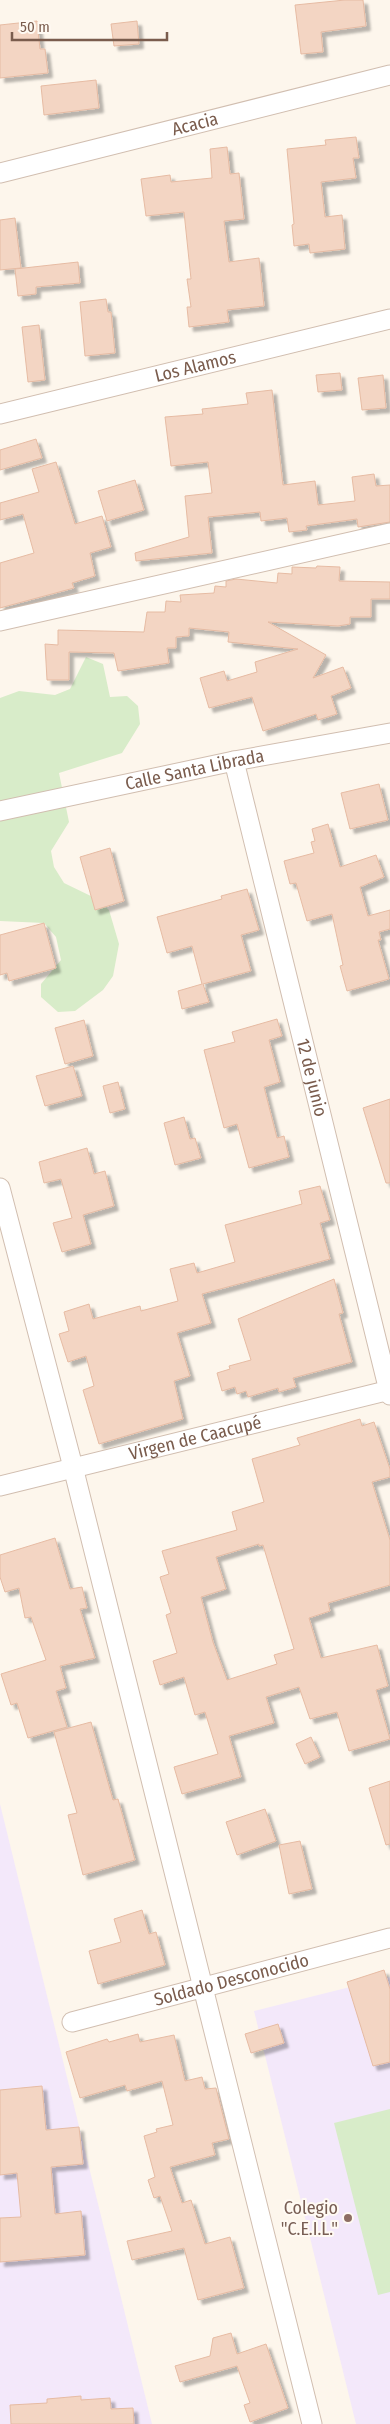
<svg xmlns="http://www.w3.org/2000/svg" width="390" height="2424" font-family="'Fira Sans Condensed',sans-serif">
	<style>
		.education { fill: #f3e8fa }
		.green { fill: #d8ecc9 }
		.building { fill: #f3d5c3; stroke: #e6bba3; fill-rule: evenodd; filter: url(#shadow) }
		.lines { fill: none; stroke-linecap: round; stroke-linejoin: round }
		.minor-casing { stroke: #d1beb0; stroke-width: 21 }
		.minor { stroke: #fff; stroke-width: 19 }
		.education-dot { fill: #8d6e63; stroke: #fffaf3; stroke-width: 2 }
		.labels { text-anchor: middle; dominant-baseline: central; stroke-width: 4; stroke-linejoin: round; paint-order: stroke }
		.street-label { font-size: 18px; fill: #7a5c4d; stroke: #fffaf3 }
		.education-label { font-size: 18px; fill: #785e54; stroke: #fffaf3; text-anchor: end }
	</style>
	<defs>
		<filter id="shadow"><feDropShadow dx="4.5" dy="4.5" stdDeviation="1" flood-color="#0004"/></filter>
	</defs>
	<rect width="100%" height="100%" fill="#fdf6ec"/>
	<g class="education">
		<path d="M0,1804L152,2424H0Z"/>
		<path d="M390,1977V2424H356L254,2011Z"/>
	</g>
	<g class="green">
		<path d="M86,657L103,664L110,697L127,696L138,706L140,724L122,753L59,773L69,822L51,851L54,867L64,883L97,899L109,910L119,944L113,976L103,990L75,1011L58,1012L41,997V984L61,960L56,937L44,923L0,921V698L19,691L55,695L70,689Z"/>
		<path d="M390,2109V2292L378,2295L334,2123Z"/>
	</g>
	<g class="building">
		<path d="M345,0H363L366,26L321,32L323,52L301,54L295,5Z"/>
		<path d="M37,21L40,49H45L48,73L0,78V25Z"/>
		<path d="M137,21L139,44L114,46L111,24Z"/>
		<path d="M96,80L99,108L44,115L41,86Z"/>
		<path d="M356,137L359,158H353L356,178L321,182L325,217L342,215L345,249L310,253L309,244L294,246L292,225L294,224L287,149L326,145L325,140Z"/>
		<path d="M227,147L230,174L239,173L244,219L224,221L229,262L259,258L264,306L227,310L229,322L189,327L187,307H191L187,279H191L184,212L146,216L141,179L170,175L171,182L212,178L210,149Z"/>
		<path d="M15,218L21,268L0,270V220Z"/>
		<path d="M78,262L80,283L36,287V294L18,296L15,269Z"/>
		<path d="M106,299L108,312H111L115,353L85,356L80,302Z"/>
		<path d="M39,325L45,380L28,382L22,327Z"/>
		<path d="M340,373L342,390L318,392L316,375Z"/>
		<path d="M383,375L386,408L362,410L358,378Z"/>
		<path d="M272,390L283,485L315,481L318,505L355,501L352,477L374,474L376,486L390,485V522L358,527L357,519L306,526L307,530L289,532L287,518L261,521L260,512L208,517L212,553L136,561L135,553L189,537L185,496L212,493L208,462L171,466L165,417L203,414L202,409L248,404L246,393Z"/>
		<path d="M36,439L42,458L0,470V450Z"/>
		<path d="M56,462L75,524L102,516L111,547L90,553L95,576L72,583L74,588L0,608V563L34,553L23,514L0,520V503L39,492L32,469Z"/>
		<path d="M135,480L144,510L107,521L98,491Z"/>
		<path d="M317,566L340,567L339,581L390,582V599H371V617H350V624L338,626L268,622L326,655L313,678L343,667L351,688L331,696L337,714L318,720L316,714L263,731L252,697L209,708L200,678L224,671L227,681L257,672L255,662L298,649L228,642L229,632L189,628V636L176,637V648H167L169,663L118,671L114,653L69,652V680H47L45,644L58,645V630L144,632L147,612H165L166,601L181,602L180,595L214,593L215,586L226,587V581L236,579L277,583L278,573L292,574V567L316,568Z"/>
		<path d="M379,784L388,820L350,829L341,793Z"/>
		<path d="M328,824L340,867L376,855L384,877L360,887L368,916L390,910V929L379,932L381,940H378L389,979L347,991L340,966L343,965L332,914L307,921L296,883L290,884L284,861L314,853L311,842L315,841L312,829Z"/>
		<path d="M110,848L124,901L95,910L80,857Z"/>
		<path d="M247,889L259,930L241,935L251,971L203,984L209,1002L182,1009L178,991L202,984L192,946L167,953L157,917L222,899L221,896Z"/>
		<path d="M44,923L56,968L9,981L7,973L0,975V935Z"/>
		<path d="M277,1019L282,1036L269,1040L280,1082L264,1087L277,1138L284,1136L289,1157L249,1168L237,1124L224,1128L204,1050L235,1042L232,1032Z"/>
		<path d="M84,1020L93,1056L65,1064L55,1028Z"/>
		<path d="M73,1066L82,1096L45,1106L36,1076Z"/>
		<path d="M118,1082L125,1109L110,1113L103,1086Z"/>
		<path d="M390,1099V1183H386L363,1108Z"/>
		<path d="M184,1117L190,1139L195,1138L201,1158L175,1165L164,1123Z"/>
		<path d="M87,1148L94,1174L105,1171L114,1206L83,1215L91,1244L62,1252L53,1223L72,1218L61,1179L44,1183L39,1162Z"/>
		<path d="M320,1186L330,1220L320,1223L330,1259L202,1294L211,1323L177,1333L190,1376L174,1381L183,1419L99,1444L83,1390L94,1386L86,1356L68,1362L59,1334L69,1331L64,1312L89,1304L93,1319L140,1306L141,1311L178,1301L170,1269L194,1263L197,1273L235,1262L225,1225L302,1204L299,1191Z"/>
		<path d="M334,1279L343,1313L339,1314L352,1362L293,1378L296,1387L279,1392L278,1388L248,1397L246,1391L237,1394L235,1387L222,1391L217,1373L230,1369L229,1366L251,1360L238,1319Z"/>
		<path d="M360,1419L362,1426L374,1422L390,1469V1477L372,1482L390,1540V1585L328,1603L330,1611L309,1618L321,1658L377,1645L388,1686L376,1690L390,1739L349,1751L337,1712L310,1719L299,1687L266,1697L274,1723L229,1736L241,1777L182,1794L174,1767L218,1754L205,1712L195,1715L184,1677L160,1685L153,1661L177,1653L166,1615L171,1613L160,1577L169,1574L162,1551L237,1530L232,1512L264,1502L252,1459L300,1445L297,1438ZM259,1544V1546L263,1545L294,1649L274,1655L277,1664L227,1680L213,1642L201,1597L226,1589L216,1557Z"/>
		<path d="M55,1538L70,1589L82,1587L87,1608L80,1609L95,1658L60,1666L66,1688L56,1691L67,1727L28,1738L17,1703L11,1705L1,1674L46,1660L31,1617L25,1618L19,1588L5,1592L0,1577V1555Z"/>
		<path d="M91,1722L113,1800L118,1799L135,1860L83,1875L68,1815L77,1813L54,1732Z"/>
		<path d="M311,1737L320,1757L305,1764L296,1744Z"/>
		<path d="M390,1781V1844L386,1845L369,1788Z"/>
		<path d="M265,1809L276,1841L237,1855L226,1822Z"/>
		<path d="M300,1841L312,1889L289,1894L279,1845Z"/>
		<path d="M142,1910L149,1934L156,1932L165,1965L98,1984L89,1951L121,1942L114,1919Z"/>
		<path d="M384,1970L390,1989V2062L373,2066L347,1982Z"/>
		<path d="M278,2024L284,2043L251,2053L245,2034Z"/>
		<path d="M138,2034L140,2042L174,2035L185,2081L202,2077L205,2089L216,2088L229,2139L212,2143L215,2155L170,2167L182,2203L191,2200L205,2244L230,2237L244,2288L198,2300L184,2248L132,2260L127,2241L172,2231L160,2196L154,2198L148,2180L155,2177L144,2136L157,2132L156,2129L173,2125L162,2081L127,2091L125,2085L80,2098L66,2052L107,2039L109,2042Z"/>
		<path d="M42,2086L46,2130L79,2127L83,2164L51,2167L55,2214L81,2211L85,2255L0,2262V2218L21,2217L17,2173L0,2175V2090Z"/>
		<path d="M231,2333L237,2354L266,2344L288,2408L250,2422L244,2405L250,2403L237,2366L180,2382L175,2366L210,2356L213,2338Z"/>
		<path d="M81,2396V2400L110,2398L111,2409L133,2408L134,2424H11L10,2405L47,2403V2399Z"/>
	</g>
	<g class="lines">
		<defs>
			<g id="minor">
				<path id="s1" d="M0,173L390,75"/>
				<path id="s2" d="M0,414L390,319"/>
				<path d="M0,621L390,533"/>
				<path id="s3" d="M234,761L390,1395"/>
				<path id="s4" d="M0,811L234,761L390,733"/>
				<path d="M0,1188L73,1467L312,2424"/>
				<path id="s5" d="M0,1486L390,1390"/>
				<path id="s6" d="M72,2022L390,1938"/>
			</g>
		</defs>
		<use href="#minor" class="minor-casing"/>
		<use href="#minor" class="minor"/>
	</g>
	<circle class="education-dot" cx="348" cy="2218" r="5"/>
	<g class="labels">
		<g class="street-label">
			<text stroke="none"><textPath href="#s1" startOffset="201">Acacia</textPath></text>
			<text stroke="none"><textPath href="#s2" startOffset="201">Los Alamos</textPath></text>
			<text stroke="none"><textPath href="#s4" startOffset="199">Calle Santa Librada</textPath></text>
			<text stroke="none"><textPath href="#s3" startOffset="326">12 de junio</textPath></text>
			<text stroke="none"><textPath href="#s5" startOffset="201">Virgen de Caacupé</textPath></text>
			<text stroke="none"><textPath href="#s6" startOffset="165">Soldado Desconocido</textPath></text>
		</g>
		<g class="education-label">
			<text x="338" y="2208">Colegio<tspan x="338" dy="21">"C.E.I.L."</tspan></text>
		</g>
	</g>
	<path d="M12 32v8h155v-8" fill="none" stroke="#7a5c4d" stroke-width="2.5"/>
	<text x="20" y="32" font-size="15" fill="#7a5c4d" stroke="#fffaf3" stroke-width="4" paint-order="stroke">50 m</text>
</svg>
